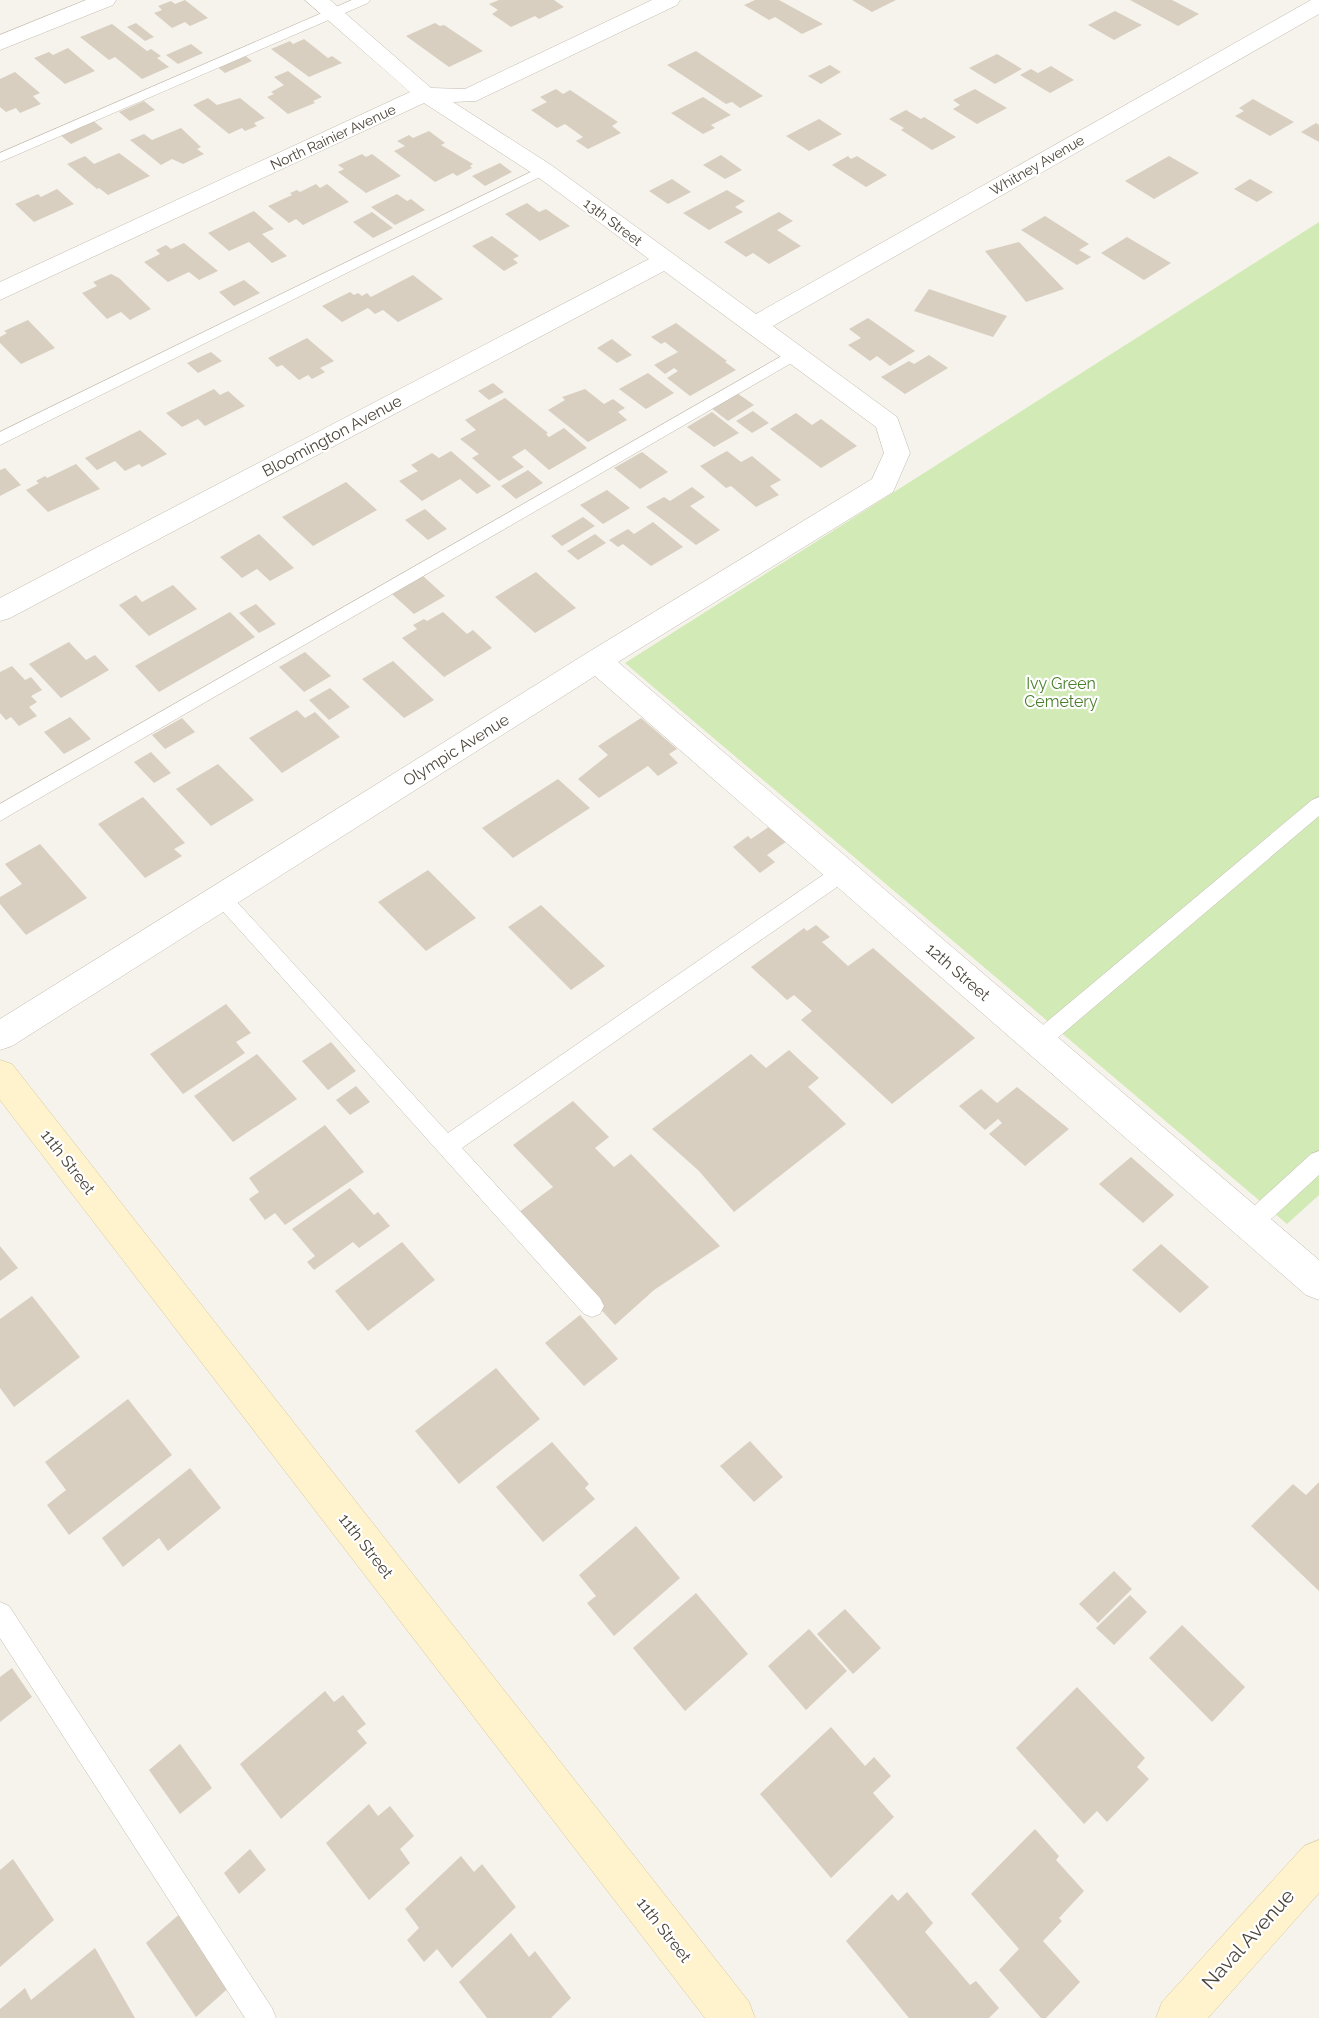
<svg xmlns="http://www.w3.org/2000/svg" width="1319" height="2018" font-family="Raleway,sans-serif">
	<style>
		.green { fill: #d2eab5 }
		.building { fill: #d8cfc1 }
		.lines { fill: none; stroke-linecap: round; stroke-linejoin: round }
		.lane-casing { stroke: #c2bbae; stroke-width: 1 }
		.street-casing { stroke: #c2bbae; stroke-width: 1 }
		.secondary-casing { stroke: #d6c79b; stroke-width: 1 }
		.lane { fill: #fff; fill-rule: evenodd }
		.street { fill: #fff; fill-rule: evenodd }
		.secondary { fill: #fff3cd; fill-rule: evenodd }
		.labels { text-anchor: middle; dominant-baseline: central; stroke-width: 4.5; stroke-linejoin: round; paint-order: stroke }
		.far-street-label { font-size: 14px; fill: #4b4439; stroke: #fff }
		.street-label { font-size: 16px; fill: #4b4439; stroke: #fff }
		.park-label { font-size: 16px; fill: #4a7f2a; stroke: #fff }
		.near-street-label { font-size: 20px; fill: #4b4439; stroke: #fff }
	</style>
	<rect width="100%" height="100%" fill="#f6f3ec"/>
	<path class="green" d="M1319,222V1195L1287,1224L625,663Z"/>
	<g class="building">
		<path d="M185,0L208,18L190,26L185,22L172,28L154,13L162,10L158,6L171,1L175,4Z"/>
		<path d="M499,0H554L564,7L539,19L535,16L511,27L492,14L498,10L489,4Z"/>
		<path d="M755,0H779L823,24L802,34L775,17L769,20L744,5Z"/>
		<path d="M852,0H896L872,12Z"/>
		<path d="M1130,0H1172L1199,14L1178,26Z"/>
		<path d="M1115,11L1142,25L1114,40L1088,25Z"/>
		<path d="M136,23L154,37L145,41L127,27Z"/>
		<path d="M435,23L440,26L444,25L483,51L449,67L406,36Z"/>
		<path d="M112,24L147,51L151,49L161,56L157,58L169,67L142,79L115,57L109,60L80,37Z"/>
		<path d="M304,39L328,58L332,56L342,63L309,77L271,49L290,41L293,44Z"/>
		<path d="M191,44L203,53L178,64L166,55Z"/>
		<path d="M68,48L95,71L65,84L34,58L49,52L53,55Z"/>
		<path d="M696,51L763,96L740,108L732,102L726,104L667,65Z"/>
		<path d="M243,54L252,61L225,73L215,65Z"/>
		<path d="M997,54L1022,69L995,84L969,68Z"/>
		<path d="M830,65L841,72L821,84L808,76Z"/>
		<path d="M1051,66L1074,80L1050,93L1020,75L1031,69L1038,73Z"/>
		<path d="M288,71L322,97L313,101L315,103L288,114L267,97L274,94L271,92L284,85L274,77Z"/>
		<path d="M15,72L40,93L33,96L41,104L20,113L16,108L6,112L0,107V79Z"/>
		<path d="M556,89L563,94L570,90L618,122L612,126L621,133L588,149L576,141L583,137L565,124L557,128L531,110L547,102L540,97Z"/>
		<path d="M975,89L1007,108L977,124L953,109L960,105L953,100Z"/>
		<path d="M703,97L731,115L711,125L715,128L703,134L671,113Z"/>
		<path d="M208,98L217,105L240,98L265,118L254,123L257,126L245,131L242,128L229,134L193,105Z"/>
		<path d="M1253,99L1294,122L1270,136L1235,116L1244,111L1239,108Z"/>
		<path d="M144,101L155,110L130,121L119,112Z"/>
		<path d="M906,110L921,119L924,117L956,137L932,150L901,130L904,128L889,119Z"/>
		<path d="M91,119L103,129L71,144L59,134Z"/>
		<path d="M819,119L842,134L809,151L786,136Z"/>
		<path d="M1316,123L1319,125V142L1301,132Z"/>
		<path d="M181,128L201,147L197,149L204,154L183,164L172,159L161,165L130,140L144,134L152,140Z"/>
		<path d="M429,131L445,143L441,145L473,164L470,166L472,168L457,176L453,173L435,182L394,151L405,146L397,141L409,135L413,138Z"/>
		<path d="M119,153L150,176L108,195L99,188L97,189L67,164L85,156L94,164Z"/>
		<path d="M362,154L366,157L372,154L401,176L366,193L338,172L344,169L338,165Z"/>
		<path d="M721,155L742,170L725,179L703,165Z"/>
		<path d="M848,156L851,159L857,156L887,175L866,187L832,165Z"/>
		<path d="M1169,156L1199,173L1154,199L1125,181Z"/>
		<path d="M500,163L512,172L485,186L472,176Z"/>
		<path d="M672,179L691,192L668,204L649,191Z"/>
		<path d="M1250,179L1273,192L1257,202L1234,189Z"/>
		<path d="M316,184L320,188L327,184L349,202L303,225L296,219L289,223L268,206L292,195L290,193L297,190L300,192Z"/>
		<path d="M57,189L74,204L34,222L15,204L38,194L41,197Z"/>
		<path d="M727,190L745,201L735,207L743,212L709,230L683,213Z"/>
		<path d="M397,194L407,201L411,199L425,210L395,225L371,207Z"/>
		<path d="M527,203L539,212L546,209L570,226L540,241L505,214Z"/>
		<path d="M254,211L274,229L262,234L287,256L272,263L249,242L229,251L208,233Z"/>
		<path d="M372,212L393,228L373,238L353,222Z"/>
		<path d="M779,212L793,221L777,230L801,246L769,264L753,253L746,257L724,242Z"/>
		<path d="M1045,216L1089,244L1079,250L1091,257L1077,265L1021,230Z"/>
		<path d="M492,236L519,256L513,259L518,263L504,271L472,246Z"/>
		<path d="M1127,237L1171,263L1144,280L1101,253Z"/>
		<path d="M1019,242L1064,289L1026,302L985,251Z"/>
		<path d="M184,243L218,271L199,280L189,272L168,282L144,262L160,254L156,250L166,245L171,249Z"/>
		<path d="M111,274L119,278L151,309L130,320L121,312L107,319L82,293L97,286L93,282Z"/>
		<path d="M413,275L443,299L398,322L383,310L375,314L368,308L342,322L322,306L350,292L354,295L358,293L362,296L367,293L371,297Z"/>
		<path d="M244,280L260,293L234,306L219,292Z"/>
		<path d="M929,289L1007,316L993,337L914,311Z"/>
		<path d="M868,318L915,351L890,366L877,356L870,361L848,345L861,338L849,329Z"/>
		<path d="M28,320L55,348L21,364L0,343V337L7,333L4,331Z"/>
		<path d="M676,323L727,361L725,362L736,370L690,396L667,378L678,371L674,368L665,374L654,365L678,352L665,342L661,344L651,337Z"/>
		<path d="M307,338L334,361L320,368L325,372L312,379L308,375L299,380L282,365L277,367L268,358Z"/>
		<path d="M612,339L632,355L617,363L597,348Z"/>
		<path d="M211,352L222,361L198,373L187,363Z"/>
		<path d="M929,355L948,368L905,394L881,377L909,361L914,364Z"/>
		<path d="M648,373L674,393L646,409L619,389Z"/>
		<path d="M493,383L504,392L489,400L478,391Z"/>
		<path d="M214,389L220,395L228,391L245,406L205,426L198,419L182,427L166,413Z"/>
		<path d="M585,389L604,404L613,399L625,408L618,412L627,420L588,442L548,410L565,400L562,397Z"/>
		<path d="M737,393L754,405L728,421L711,408Z"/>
		<path d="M505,398L548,433L546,434L549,437L564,428L587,448L549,470L525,449L512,457L524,467L499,481L472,458L479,454L460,439L476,430L465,420Z"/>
		<path d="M753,411L769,423L752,433L736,421Z"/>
		<path d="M712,412L739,433L714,447L687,427Z"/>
		<path d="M796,413L812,425L821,419L857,446L821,468L770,429Z"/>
		<path d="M140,430L167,454L142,467L139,464L125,471L115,461L97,470L85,458Z"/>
		<path d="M451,451L491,486L477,494L460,479L422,501L399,481L418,471L411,465L432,453L439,458Z"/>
		<path d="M727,451L741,462L752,456L781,480L770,486L779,495L756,507L731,486L726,488L700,466Z"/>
		<path d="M642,452L668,472L640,489L614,468Z"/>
		<path d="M76,464L100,489L48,512L26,490L39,483L36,481L45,476L47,478Z"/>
		<path d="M5,468L21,485L0,496V470Z"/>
		<path d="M528,470L543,483L516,499L501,486Z"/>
		<path d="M346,482L377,510L313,546L282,517Z"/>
		<path d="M692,487L705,497L690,506L720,530L696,545L646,507L664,497L670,501Z"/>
		<path d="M607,490L630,508L603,524L580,505Z"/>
		<path d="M425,509L447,529L428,540L405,520Z"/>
		<path d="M583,517L595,526L562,546L551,536Z"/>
		<path d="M653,522L683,547L651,566L623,544L618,547L609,540L628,529L634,534Z"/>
		<path d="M259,534L294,568L270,581L257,569L242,578L220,557Z"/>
		<path d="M595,534L606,543L578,560L567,551Z"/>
		<path d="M536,572L576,608L535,633L495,597Z"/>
		<path d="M423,576L445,596L414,614L392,594Z"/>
		<path d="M173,585L197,609L149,636L119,605L136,595L142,602Z"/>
		<path d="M256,604L276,624L259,633L239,613Z"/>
		<path d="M230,612L255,637L159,692L135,666Z"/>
		<path d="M443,612L467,634L473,630L492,648L444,677L402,638L417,629L413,625L424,619L427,621Z"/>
		<path d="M69,642L86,660L95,655L109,670L61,698L29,664Z"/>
		<path d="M305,652L331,676L304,692L279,667Z"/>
		<path d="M393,661L434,700L404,718L362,679Z"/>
		<path d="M12,666L25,680L31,677L42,690L31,696L37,702L29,707L37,716L19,726L11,717L6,720L0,713V672Z"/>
		<path d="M330,688L350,707L329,720L309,700Z"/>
		<path d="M297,710L305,718L315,712L340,737L282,773L249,738Z"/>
		<path d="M70,717L91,739L64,754L44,732Z"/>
		<path d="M182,718L195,732L165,749L152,735Z"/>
		<path d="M641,718L677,749L669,754L678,763L658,776L648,766L599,798L578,779L608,755L598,746Z"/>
		<path d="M151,752L171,773L154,783L134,762Z"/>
		<path d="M218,764L254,800L211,826L176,789Z"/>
		<path d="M558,779L590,808L513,858L482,828Z"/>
		<path d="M143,797L185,843L174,849L182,856L145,878L98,824Z"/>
		<path d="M776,822L793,837L767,855L775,862L760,873L733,847L748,836L751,839Z"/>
		<path d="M40,844L87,898L26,935L0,904V897L22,884L5,864Z"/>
		<path d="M428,870L476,918L426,951L378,902Z"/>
		<path d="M541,905L605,966L571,990L508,927Z"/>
		<path d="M816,925L830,937L822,942L848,966L873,948L975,1038L892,1104L801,1020L812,1011L794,995L787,1000L751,967L804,928L807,931Z"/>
		<path d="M226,1004L251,1033L236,1042L245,1053L183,1094L150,1054Z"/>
		<path d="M331,1042L356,1071L328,1090L302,1061Z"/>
		<path d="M789,1050L819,1078L808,1087L846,1124L734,1212L699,1171L652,1129L751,1054L766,1068Z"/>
		<path d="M257,1054L297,1099L233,1142L194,1096Z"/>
		<path d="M356,1086L370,1102L350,1115L336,1100Z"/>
		<path d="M1017,1087L1069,1129L1025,1166L989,1134L1002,1123L998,1119L985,1130L959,1106L981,1089L997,1103Z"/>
		<path d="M573,1101L609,1137L595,1148L614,1167L631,1154L720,1246L654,1290L615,1325L515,1215L553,1187L513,1145Z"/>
		<path d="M325,1125L364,1172L285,1225L275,1213L265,1220L249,1199L259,1192L249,1178Z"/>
		<path d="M1131,1157L1174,1195L1143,1223L1099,1184Z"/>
		<path d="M350,1188L374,1215L378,1212L390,1226L359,1248L353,1242L314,1270L307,1262L315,1256L292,1229Z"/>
		<path d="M402,1242L435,1280L368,1331L335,1291Z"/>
		<path d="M1161,1244L1209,1287L1180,1313L1132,1270Z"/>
		<path d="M0,1246L18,1268L0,1281Z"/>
		<path d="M32,1296L80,1357L14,1407L0,1388V1319Z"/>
		<path d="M580,1315L618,1359L584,1386L545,1343Z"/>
		<path d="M496,1368L540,1419L459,1484L415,1431Z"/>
		<path d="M128,1399L172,1455L69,1535L47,1505L66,1490L45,1462Z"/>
		<path d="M750,1441L783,1477L754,1502L720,1466Z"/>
		<path d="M552,1442L589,1484L585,1488L595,1499L543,1542L496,1487Z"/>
		<path d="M190,1468L221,1508L168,1551L159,1538L123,1567L102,1538Z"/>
		<path d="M1319,1482V1591L1251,1526L1293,1484L1306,1495Z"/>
		<path d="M636,1526L680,1578L614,1636L587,1603L596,1596L579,1575Z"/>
		<path d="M1114,1571L1132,1589L1098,1623L1079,1604Z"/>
		<path d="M696,1593L748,1654L685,1711L633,1648Z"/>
		<path d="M1130,1595L1147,1612L1114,1645L1096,1628Z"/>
		<path d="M845,1609L881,1648L853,1674L817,1634Z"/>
		<path d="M1182,1625L1245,1687L1212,1722L1149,1658Z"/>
		<path d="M809,1629L847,1671L806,1710L768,1666Z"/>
		<path d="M12,1668L32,1697L0,1722V1677Z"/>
		<path d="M1077,1687L1145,1758L1137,1767L1149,1779L1107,1822L1097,1811L1084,1824L1016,1748Z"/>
		<path d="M325,1691L334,1702L343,1695L366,1724L357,1731L367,1743L281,1819L240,1764Z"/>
		<path d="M831,1727L865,1766L874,1757L891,1776L873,1793L894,1817L831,1878L760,1794Z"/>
		<path d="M180,1744L212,1788L180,1814L149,1770Z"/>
		<path d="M369,1804L378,1816L390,1806L414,1836L400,1849L410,1863L369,1900L326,1843Z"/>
		<path d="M1035,1829L1059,1856L1056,1860L1084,1891L1059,1918L1062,1921L1043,1941L1080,1982L1046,2018H1041L999,1970L1019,1949L971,1894Z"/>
		<path d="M250,1849L266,1870L239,1894L224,1873Z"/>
		<path d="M461,1856L474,1872L482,1864L516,1907L452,1968L437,1949L424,1962L407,1940L419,1928L405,1909Z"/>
		<path d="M13,1859L54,1920L0,1967V1870Z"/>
		<path d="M907,1892L933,1923L925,1932L970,1985L976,1981L999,2008L989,2018H909L846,1941L892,1894L898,1901Z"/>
		<path d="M182,1912L233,1984L196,2017L146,1943Z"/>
		<path d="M511,1933L529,1957L535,1951L571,1998L551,2018H487L459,1982Z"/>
		<path d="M95,1948L135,2018H0V2009L25,1988L31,2000Z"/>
	</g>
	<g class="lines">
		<defs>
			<g id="lane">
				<path d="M352,0H370L368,3L0,162V153Z"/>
				<path d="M543,166L548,167L550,170L548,173L0,445V432Z"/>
				<path d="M794,349L800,350L802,354L800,358L0,821V804Z"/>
				<path d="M1319,797V816L1047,1047L1039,1050L1031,1047L1028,1041L1031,1035L1312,800Z"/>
				<path d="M843,864L850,866L853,872L850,878L462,1148L600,1298L604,1306L600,1314L592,1317L584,1314L210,897L213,891L220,889L227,891L448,1133L836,866Z"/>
				<path d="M1319,1151V1175L1259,1230L1251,1233L1243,1230L1240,1223L1243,1216L1311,1154Z"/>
				<path d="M0,1602L9,1606L272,2008L276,2018H245L0,1638Z"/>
			</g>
			<g id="street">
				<path d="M86,0H116L113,5L0,50V35Z"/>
				<path d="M305,0H330L431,88L465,89L652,0H680L677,5L476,101L453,102L551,165L756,314L1311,0H1319V14L773,326L897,417L910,453L893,492L618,662L1319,1260V1300L1306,1295L595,676L12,1046L0,1050V1019L587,653L872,479L884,453L876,427L664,271L10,618L0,621V598L649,259L535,175L424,103L0,300V282L410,92Z"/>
			</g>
			<g id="secondary">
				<path d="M0,1060L12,1064L749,2002L755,2018H705L0,1100Z"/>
				<path d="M1319,1840V1893L1208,2018H1156L1162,2002L1304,1846Z"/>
			</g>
		</defs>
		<use href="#lane" class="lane-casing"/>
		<use href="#street" class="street-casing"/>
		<use href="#secondary" class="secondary-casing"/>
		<use href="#lane" class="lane"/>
		<use href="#street" class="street"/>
		<use href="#secondary" class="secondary"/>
	</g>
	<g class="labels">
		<g class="far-street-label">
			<text transform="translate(333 137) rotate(-25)">North Rainier Avenue</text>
			<text transform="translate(1037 165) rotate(-30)">Whitney Avenue</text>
			<text transform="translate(613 222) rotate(37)">13th Street</text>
		</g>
		<g class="street-label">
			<text transform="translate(332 436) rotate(-28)">Bloomington Avenue</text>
			<text transform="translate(456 750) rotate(-32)">Olympic Avenue</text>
			<text transform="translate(958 972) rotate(41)">12th Street</text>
			<text transform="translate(68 1162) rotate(52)">11th Street</text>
			<text transform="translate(366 1546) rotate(52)">11th Street</text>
			<text transform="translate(664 1930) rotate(52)">11th Street</text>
		</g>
		<g class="park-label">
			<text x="1061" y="683">Ivy Green<tspan x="1061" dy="18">Cemetery</tspan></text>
		</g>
		<g class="near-street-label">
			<text transform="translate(1248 1939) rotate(-48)">Naval Avenue</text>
		</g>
	</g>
</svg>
